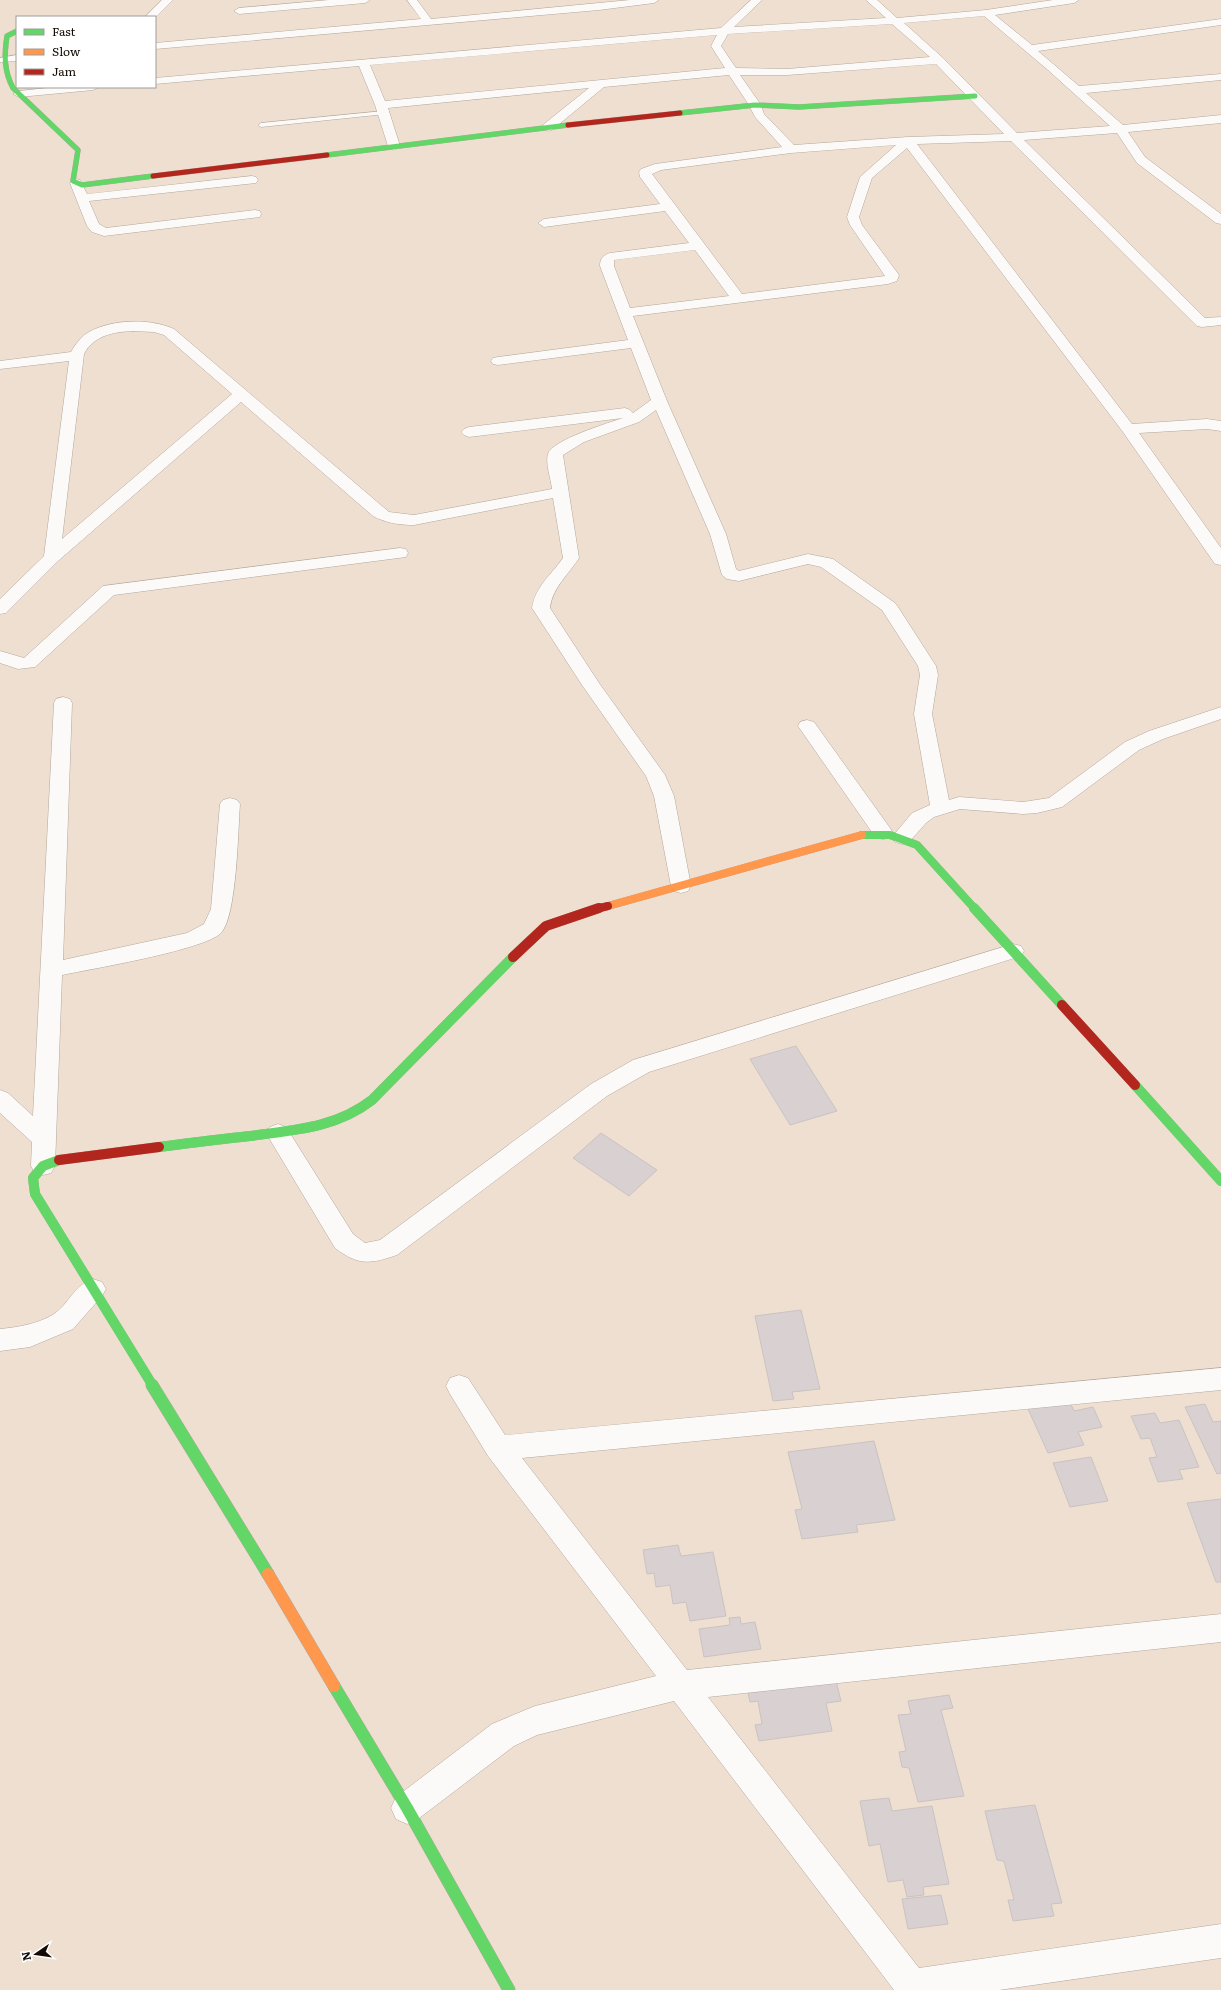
<svg xmlns="http://www.w3.org/2000/svg" width="1221" height="1990" font-family="Literata,serif">
	<style>
		.building { fill: #d9d1d1; stroke: #cac3c2 }
		.lines { fill: none; stroke-linecap: round; stroke-linejoin: round }
		.lane-casing { stroke: #b3a79c; stroke-width: 1 }
		.street-casing { stroke: #b3a79c; stroke-width: 1 }
		.fast-far3-casing { stroke: #b3a79c; stroke-width: 5.5 }
		.fast-far2-casing { stroke: #b3a79c; stroke-width: 8 }
		.fast-far1-casing { stroke: #b3a79c; stroke-width: 10 }
		.fast-casing { stroke: #b3a79c; stroke-width: 13 }
		.slow-far1-casing { stroke: #b3a79c; stroke-width: 8 }
		.slow-casing { stroke: #b3a79c; stroke-width: 13 }
		.jam-far2-casing { stroke: #b3a79c; stroke-width: 5.5 }
		.jam-far1-casing { stroke: #b3a79c; stroke-width: 8 }
		.jam-casing { stroke: #b3a79c; stroke-width: 10 }
		.lane { fill: #fcfaf8; fill-rule: evenodd }
		.street { fill: #fcfaf8; fill-rule: evenodd }
		.fast-far3 { stroke: #63d668; stroke-width: 5 }
		.fast-far2 { stroke: #63d668; stroke-width: 8 }
		.fast-far1 { stroke: #63d668; stroke-width: 10 }
		.fast { stroke: #63d668; stroke-width: 12 }
		.slow-far1 { stroke: #ff974d; stroke-width: 8 }
		.slow { stroke: #ff974d; stroke-width: 12 }
		.jam-far2 { stroke: #b3261e; stroke-width: 5 }
		.jam-far1 { stroke: #b3261e; stroke-width: 8 }
		.jam { stroke: #b3261e; stroke-width: 10 }
	</style>
	<rect width="100%" height="100%" fill="#eedfd0"/>
	<g class="building">
		<path d="M796,1046L837,1111L790,1125L750,1059Z"/>
		<path d="M601,1133L657,1170L629,1196L573,1158Z"/>
		<path d="M801,1310L820,1389L792,1392L794,1399L773,1401L755,1316Z"/>
		<path d="M1069,1400L1074,1411L1093,1407L1102,1427L1078,1432L1084,1445L1048,1453L1028,1409Z"/>
		<path d="M1205,1404L1213,1422L1221,1421V1473L1217,1474L1185,1407Z"/>
		<path d="M1155,1413L1160,1423L1179,1420L1199,1467L1179,1470L1183,1479L1158,1482L1149,1458L1157,1457L1150,1438L1141,1439L1131,1416Z"/>
		<path d="M874,1441L895,1520L856,1525L858,1532L802,1539L795,1510L802,1509L788,1452Z"/>
		<path d="M1091,1457L1108,1501L1070,1507L1053,1463Z"/>
		<path d="M1221,1499V1582H1216L1187,1503Z"/>
		<path d="M678,1545L681,1556L713,1552L726,1616L690,1621L686,1602L673,1604L670,1585L656,1587L654,1573L647,1574L643,1550Z"/>
		<path d="M740,1617L741,1624L755,1622L761,1649L704,1657L699,1629L730,1625L729,1618Z"/>
		<path d="M836,1681L841,1701L826,1703L832,1731L759,1741L755,1725L762,1724L758,1701L750,1702L748,1693Z"/>
		<path d="M949,1695L953,1708L941,1710L964,1796L918,1802L909,1768L902,1767L899,1752L906,1751L898,1715L911,1714L908,1701Z"/>
		<path d="M889,1798L892,1811L932,1806L949,1884L923,1887L924,1895L907,1897L903,1880L888,1882L880,1844L869,1846L860,1801Z"/>
		<path d="M1035,1805L1062,1903L1051,1904L1054,1916L1013,1921L1008,1900H1014L1004,1861L997,1860L985,1811Z"/>
		<path d="M941,1895L948,1924L908,1929L902,1899Z"/>
	</g>
	<g class="lines">
		<defs>
			<path id="lane" d="M384,111L387,113L386,114L261,127L258,125L261,123Z"/>
			<g id="street">
				<path d="M162,0H173L155,18L145,17Z"/>
				<path d="M329,0H370L365,3L239,14L234,11L239,8Z"/>
				<path d="M407,0H417L431,19L630,0H659L654,3L599,10L155,49V43L421,19Z"/>
				<path d="M751,0H762L734,27L886,18L866,0H877L897,18L986,10L1053,0H1079L1074,3L995,15L1032,45L1221,19V25L1038,51L1079,86L1221,74V80L1086,93L1123,125L1221,115V123L1128,132L1145,157L1221,214V224L1216,223L1137,163L1117,133L1024,140L1205,318L1221,317V325L1202,327L1197,326L1011,141L917,144L1132,424L1207,419L1221,421V431L1207,429L1139,433L1221,548V565L1215,564L1123,432L907,148L872,178L859,217L862,225L899,275L897,281L888,284L633,316L667,401L726,534L736,569L739,571L808,554L833,559L895,603L898,607L936,666L938,675L932,714L949,800L959,797L1023,802L1049,798L1125,742L1149,731L1221,707V719L1163,739L1139,750L1062,807L1037,813L1023,814L960,809L934,817L926,823L909,842L902,844L895,842L892,837L912,813L930,805L914,714L920,675L918,666L882,610L821,567L808,564L739,581L727,579L722,575L710,534L656,410L639,422L584,442L563,455L579,558C569,574 552,588 550,608L599,683L665,775L674,796L691,886L688,891L681,893L674,891L671,886L654,796L646,776L582,685L532,608C535,587 551,575 563,558L553,498L414,525C400,525 386,523 373,516L241,402L58,561L6,613L0,614V599L44,556L69,361L0,369V361L71,352C75,345 81,336 89,332C112,319 150,318 174,329L389,512L414,515L552,489C551,479 545,463 548,454C552,440 608,423 623,418L469,437L464,435L461,432L464,429L469,427L625,408L630,410L633,413L651,400L631,348L498,365L493,364L491,361L493,358L498,357L628,340L600,266C600,259 603,255 610,253L689,243L665,211L544,227L538,223L544,219L660,204L640,177L639,172L641,169L655,164L782,147L755,117L749,105L729,75L604,87L552,130L548,131L542,127L544,124L589,88L388,108L400,146L394,150L388,146L375,105L359,66L155,84V78L721,28ZM984,16L1048,70L1110,126L1017,133L943,58L904,23ZM892,24L930,57L787,69L736,68L721,46L728,34ZM717,35L711,46L725,68L385,101L370,65ZM936,64L1004,134L908,137L794,145L764,114L761,105L740,75H787ZM896,145L860,177L847,217L850,225L885,276L742,294L652,174L661,170L791,153ZM695,250L729,296L630,308L614,266V260ZM133,331L154,332L164,335L232,394L62,539L84,354C94,335 114,332 133,331Z"/>
				<path d="M17,55V61L0,62V58Z"/>
				<path d="M57,87H99L93,90L19,97L13,94L19,91Z"/>
				<path d="M252,176L256,177L258,180L256,183L89,201L99,224L106,228L255,210L260,211L261,214L260,217L104,236L92,232L87,226L70,183L76,179L80,180L87,194Z"/>
				<path d="M400,548L406,549L408,553L406,557L114,595L35,667L18,669L0,663V651L24,658L103,586Z"/>
				<path d="M63,697L70,699L72,703L63,960L187,933L204,924L211,909L220,804L223,800L230,798L237,800L240,804C238,830 237,916 221,933C204,950 91,969 62,975L55,1166L51,1173L43,1175L35,1173L31,1166L32,1142L0,1113V1090L8,1093L33,1116L54,703L56,699Z"/>
				<path d="M807,720L814,722L890,828L893,833L890,838L883,839L876,838L798,726L800,722Z"/>
				<path d="M1013,944L1021,946L1024,951L1021,956L649,1072L607,1096L397,1255C370,1264 359,1266 335,1248L266,1133L270,1127L278,1124L286,1127L353,1234L365,1243L380,1240L591,1084L633,1060Z"/>
				<path d="M93,1279L102,1282L106,1289L102,1296L73,1329L30,1347L0,1351V1329C19,1327 38,1324 54,1314C69,1304 74,1285 93,1279Z"/>
				<path d="M1221,1368V1390L522,1458L687,1670L1221,1614V1642L708,1697L919,1968L1221,1924V1958L999,1990H894L674,1701L537,1735L514,1746L418,1819L407,1824L396,1819L391,1808L396,1797L492,1724L535,1706L656,1676L488,1456L450,1394L446,1386L450,1378L459,1375L468,1378L505,1435Z"/>
			</g>
			<g id="fast-far3">
				<path d="M17,31L7,36C4,55 4,71 13,88L78,150L73,181L82,185L153,176"/>
				<path d="M680,113L755,105L799,107L975,96"/>
				<path d="M327,155L568,125"/>
			</g>
			<path id="fast-far2" d="M862,835H890L917,845L975,909"/>
			<g id="fast-far1">
				<path d="M974,908L1062,1005"/>
				<path d="M1135,1085L1221,1181"/>
				<path d="M159,1147C189,1143 220,1139 250,1136C294,1130 336,1128 372,1100L513,957"/>
				<path d="M59,1160L43,1166L33,1178L35,1194L153,1386"/>
			</g>
			<g id="fast">
				<path d="M152,1385L268,1574"/>
				<path d="M334,1686L407,1808L509,1990"/>
			</g>
			<path id="slow-far1" d="M608,906L862,835"/>
			<path id="slow" d="M268,1574L334,1686"/>
			<g id="jam-far2">
				<path d="M568,125L680,113"/>
				<path d="M153,176L327,155"/>
			</g>
			<path id="jam-far1" d="M596,909L608,906"/>
			<g id="jam">
				<path d="M513,957L546,926L599,908"/>
				<path d="M1062,1005L1135,1085"/>
				<path d="M59,1160L159,1147"/>
			</g>
		</defs>
		<use href="#lane" class="lane-casing"/>
		<use href="#street" class="street-casing"/>
		<use href="#fast-far3" class="fast-far3-casing"/>
		<use href="#fast-far2" class="fast-far2-casing"/>
		<use href="#fast-far1" class="fast-far1-casing"/>
		<use href="#fast" class="fast-casing"/>
		<use href="#slow-far1" class="slow-far1-casing"/>
		<use href="#slow" class="slow-casing"/>
		<use href="#jam-far2" class="jam-far2-casing"/>
		<use href="#jam-far1" class="jam-far1-casing"/>
		<use href="#jam" class="jam-casing"/>
		<use href="#lane" class="lane"/>
		<use href="#street" class="street"/>
		<use href="#fast-far3" class="fast-far3"/>
		<use href="#fast-far2" class="fast-far2"/>
		<use href="#fast-far1" class="fast-far1"/>
		<use href="#fast" class="fast"/>
		<use href="#slow-far1" class="slow-far1"/>
		<use href="#slow" class="slow"/>
		<use href="#jam-far2" class="jam-far2"/>
		<use href="#jam-far1" class="jam-far1"/>
		<use href="#jam" class="jam"/>
	</g>
	<rect x="16" y="16" width="140" height="72" fill="#ffffff" stroke="#a09d9a"/>
	<rect x="24" y="29" width="20" height="6" fill="#63d668" stroke="#a09d9a"/>
	<text x="52" y="36" font-size="12" fill="#120a03">Fast</text>
	<rect x="24" y="49" width="20" height="6" fill="#ff974d" stroke="#a09d9a"/>
	<text x="52" y="56" font-size="12" fill="#120a03">Slow</text>
	<rect x="24" y="69" width="20" height="6" fill="#b3261e" stroke="#a09d9a"/>
	<text x="52" y="76" font-size="12" fill="#120a03">Jam</text>
	<g transform="translate(36 1954) rotate(257)" stroke="#ffffff" stroke-width="3" paint-order="stroke">
	<path d="M0-3L7 15L0 10L-7 15Z" fill="#120a03"/>
	<text y="-6" font-size="11" font-weight="bold" text-anchor="middle" fill="#120a03">N</text>
	</g>
</svg>
